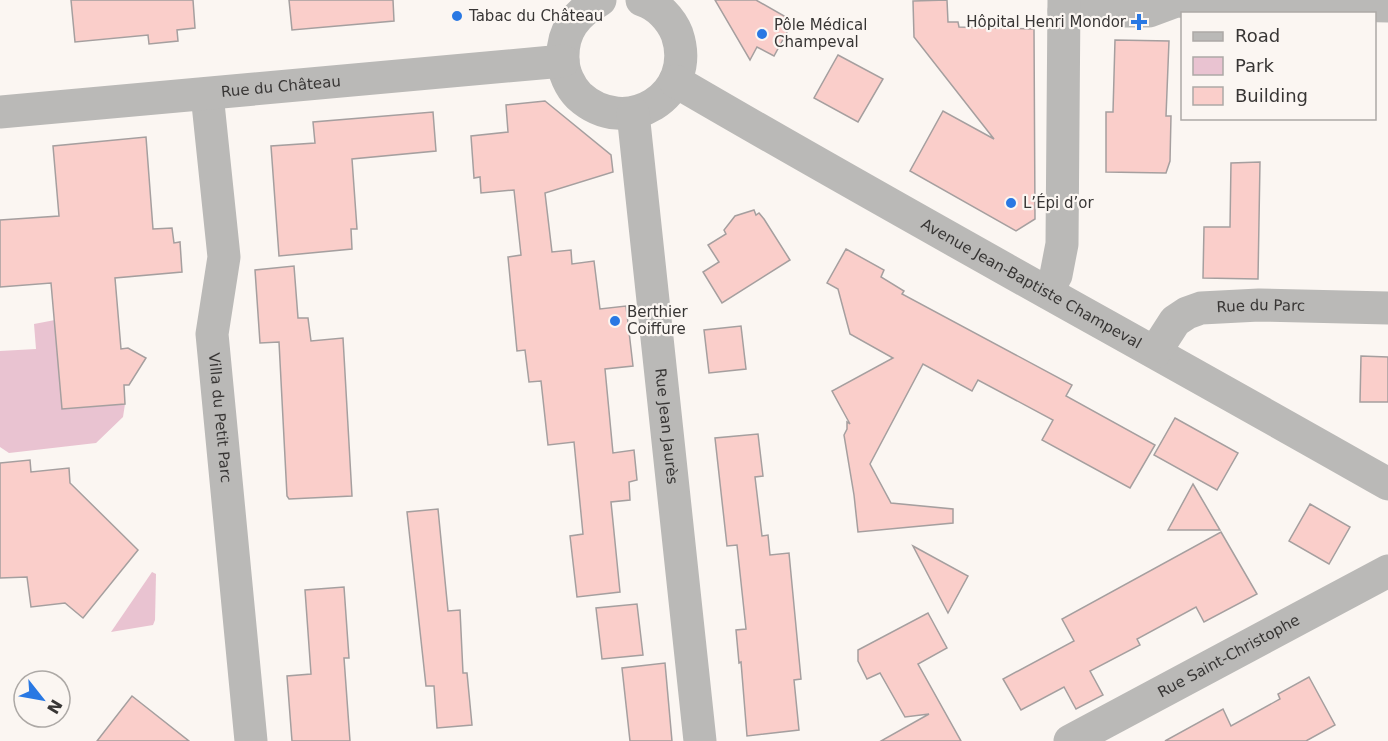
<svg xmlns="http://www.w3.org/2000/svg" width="1388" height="741" font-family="'DejaVu Sans',sans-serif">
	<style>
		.green { fill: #e9c3d1 }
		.building { fill: #faceca; stroke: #a59f9f; stroke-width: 1.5 }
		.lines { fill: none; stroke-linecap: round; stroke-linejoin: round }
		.minor { stroke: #bab9b7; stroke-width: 33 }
		.poi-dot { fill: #2978e3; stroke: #fbf6f2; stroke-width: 2 }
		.labels { text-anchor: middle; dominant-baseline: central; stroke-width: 4.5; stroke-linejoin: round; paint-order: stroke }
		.poi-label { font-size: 15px; fill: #383635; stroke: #fbf6f2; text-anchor: start }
		.street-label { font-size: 15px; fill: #383635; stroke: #fbf6f2 }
	</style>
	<rect width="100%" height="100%" fill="#fbf6f2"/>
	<g class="green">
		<path d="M55,320L62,409L125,404L123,417L96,443L9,453L0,447V351L36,349L34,324Z"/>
		<path d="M152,572L156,574L155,620L153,625L111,632Z"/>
	</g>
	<g class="building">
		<path d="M71,0H193L195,28L177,30L178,41L149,44L148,35L75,42Z"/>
		<path d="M289,0H393L394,21L292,30Z"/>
		<path d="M715,0H756L793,21L774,56L757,47L750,60Z"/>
		<path d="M947,0L948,22H958L959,27L1034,29L1035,219L1016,231L910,171L943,111L994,139L914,37L913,1Z"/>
		<path d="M1115,40L1169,41L1166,116H1171L1170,161L1166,173L1106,172V112H1113Z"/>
		<path d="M838,55L883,79L858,122L814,98Z"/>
		<path d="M545,101L611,155L613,172L545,193L552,252L571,250L572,264L594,261L600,309L626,306L633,366L605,369L613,453L634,450L637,480L629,482L630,500L611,502L620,592L577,597L570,536L583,534L574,442L548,445L541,381L529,382L525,350L517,351L508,257L521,255L514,190L481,193L480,177L474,178L471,136L508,132L506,105Z"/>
		<path d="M433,112L436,151L352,159L357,229H351L352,249L279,256L271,146L315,143L313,122Z"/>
		<path d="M146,137L153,229L172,228L174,243L180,242L182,272L115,278L121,349L128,348L146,358L129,385H124L125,404L62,409L51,283L0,287V220L59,216L53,146Z"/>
		<path d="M1260,162L1258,279L1203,278L1204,227H1230L1231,163Z"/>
		<path d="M754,210L756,215L759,213L764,219L790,260L722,303L703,272L719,262L708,245L726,234L724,230L735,216Z"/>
		<path d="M846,249L884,270L881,277L904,291L902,294L1072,385L1066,396L1155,445L1130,488L1042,440L1053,420L978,380L972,391L923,364L870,464L891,503L953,509V523L858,532L854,495L844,435L847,429V422L850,424L832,391L893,358L850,334L838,289L827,283Z"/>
		<path d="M294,266L298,318H308L311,341L343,338L352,496L289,499L287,496L279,342L260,343L255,270Z"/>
		<path d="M741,326L746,369L709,373L704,330Z"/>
		<path d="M1361,356L1388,357V402H1360Z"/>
		<path d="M1175,418L1238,453L1217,490L1154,455Z"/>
		<path d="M758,434L763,476L755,477L762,536L768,535L770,555L789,553L801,679L794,680L799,730L747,736L741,662L739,663L736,630L746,629L737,545L727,546L715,438Z"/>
		<path d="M30,460L31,472L69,468L70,483L138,550L83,618L65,603L31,607L27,577L0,578V463Z"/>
		<path d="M1193,484L1220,530H1168Z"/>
		<path d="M1310,504L1350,527L1329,564L1289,541Z"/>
		<path d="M438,509L448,611L460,610L463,673H467L472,725L437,728L434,686H426L407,512Z"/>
		<path d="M1221,532L1257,594L1204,622L1196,607L1137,639L1140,645L1090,671L1103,695L1076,709L1064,687L1021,710L1003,679L1074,641L1062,619Z"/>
		<path d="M913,546L968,576L948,613Z"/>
		<path d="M344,587L349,658H344L350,741H292L287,676L311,674L305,590Z"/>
		<path d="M637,604L643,655L602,659L596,608Z"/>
		<path d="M928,613L947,648L918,664L961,741H881L929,714L905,717L880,673L867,679L858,661V650Z"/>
		<path d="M665,663L672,741H630L622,668Z"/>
		<path d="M1309,677L1335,725L1306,741H1165L1223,709L1231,726L1280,699L1278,694Z"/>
		<path d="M132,696L189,741H97Z"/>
	</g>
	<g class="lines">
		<g class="minor">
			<path d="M600,0C576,14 562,30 563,59C563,72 570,87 579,96C626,139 698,96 677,34C671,19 658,5 642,0"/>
			<path d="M1064,11H1149L1176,1L1388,6"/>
			<path id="s1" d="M675,81C911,219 1151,349 1388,484"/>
			<path id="s2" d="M207,94L224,257L212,334L251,741"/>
			<path id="s3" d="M0,112L563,61"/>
			<path id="s4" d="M633,113L700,741"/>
			<path d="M1047,292L1056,275L1062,244L1064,0"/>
			<path id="s5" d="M1155,352L1175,321L1187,313L1201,308L1259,305L1388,308"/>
			<path id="s6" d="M1070,741L1388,571"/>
		</g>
	</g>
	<g class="poi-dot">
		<circle cx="457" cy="16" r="6"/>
		<path d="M1136 13h6v6h6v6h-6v6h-6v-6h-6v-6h6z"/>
		<circle cx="762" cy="34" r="6"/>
		<circle cx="1011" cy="203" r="6"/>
		<circle cx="615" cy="321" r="6"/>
	</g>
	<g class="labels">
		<g class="poi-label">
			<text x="469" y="16">Tabac du Château</text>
			<text x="1126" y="22" text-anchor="end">Hôpital Henri Mondor</text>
			<text x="774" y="25">Pôle Médical<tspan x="774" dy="17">Champeval</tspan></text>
			<text x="1023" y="203">L’Épi d’or</text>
			<text x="627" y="312">Berthier<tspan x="627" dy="17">Coiffure</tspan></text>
		</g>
		<g class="street-label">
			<text stroke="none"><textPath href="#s3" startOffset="282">Rue du Château</textPath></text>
			<text stroke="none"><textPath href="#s1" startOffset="410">Avenue Jean-Baptiste Champeval</textPath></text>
			<text stroke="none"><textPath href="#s5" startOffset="126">Rue du Parc</textPath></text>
			<text stroke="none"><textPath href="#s2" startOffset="326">Villa du Petit Parc</textPath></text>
			<text stroke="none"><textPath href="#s4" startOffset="315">Rue Jean Jaurès</textPath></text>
			<text stroke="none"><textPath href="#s6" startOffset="180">Rue Saint-Christophe</textPath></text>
		</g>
	</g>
	<rect x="1181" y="12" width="195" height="108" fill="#fbf6f2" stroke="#ada9a6" stroke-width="1.5"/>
	<rect x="1193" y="32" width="30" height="9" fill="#bab9b7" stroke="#ada9a6" stroke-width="1.5"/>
	<text x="1235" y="42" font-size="18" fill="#383635">Road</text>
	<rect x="1193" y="57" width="30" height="18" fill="#e9c3d1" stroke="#ada9a6" stroke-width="1.5"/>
	<text x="1235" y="72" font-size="18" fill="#383635">Park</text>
	<rect x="1193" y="87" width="30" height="18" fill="#faceca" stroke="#ada9a6" stroke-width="1.5"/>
	<text x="1235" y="102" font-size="18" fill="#383635">Building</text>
	<g transform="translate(42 699) rotate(121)"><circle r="28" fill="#fbf6f2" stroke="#ada9a6" stroke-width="1.5"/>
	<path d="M0-4.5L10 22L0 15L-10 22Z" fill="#2978e3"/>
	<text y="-9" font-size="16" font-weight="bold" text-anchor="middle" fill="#383635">N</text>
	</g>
</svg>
